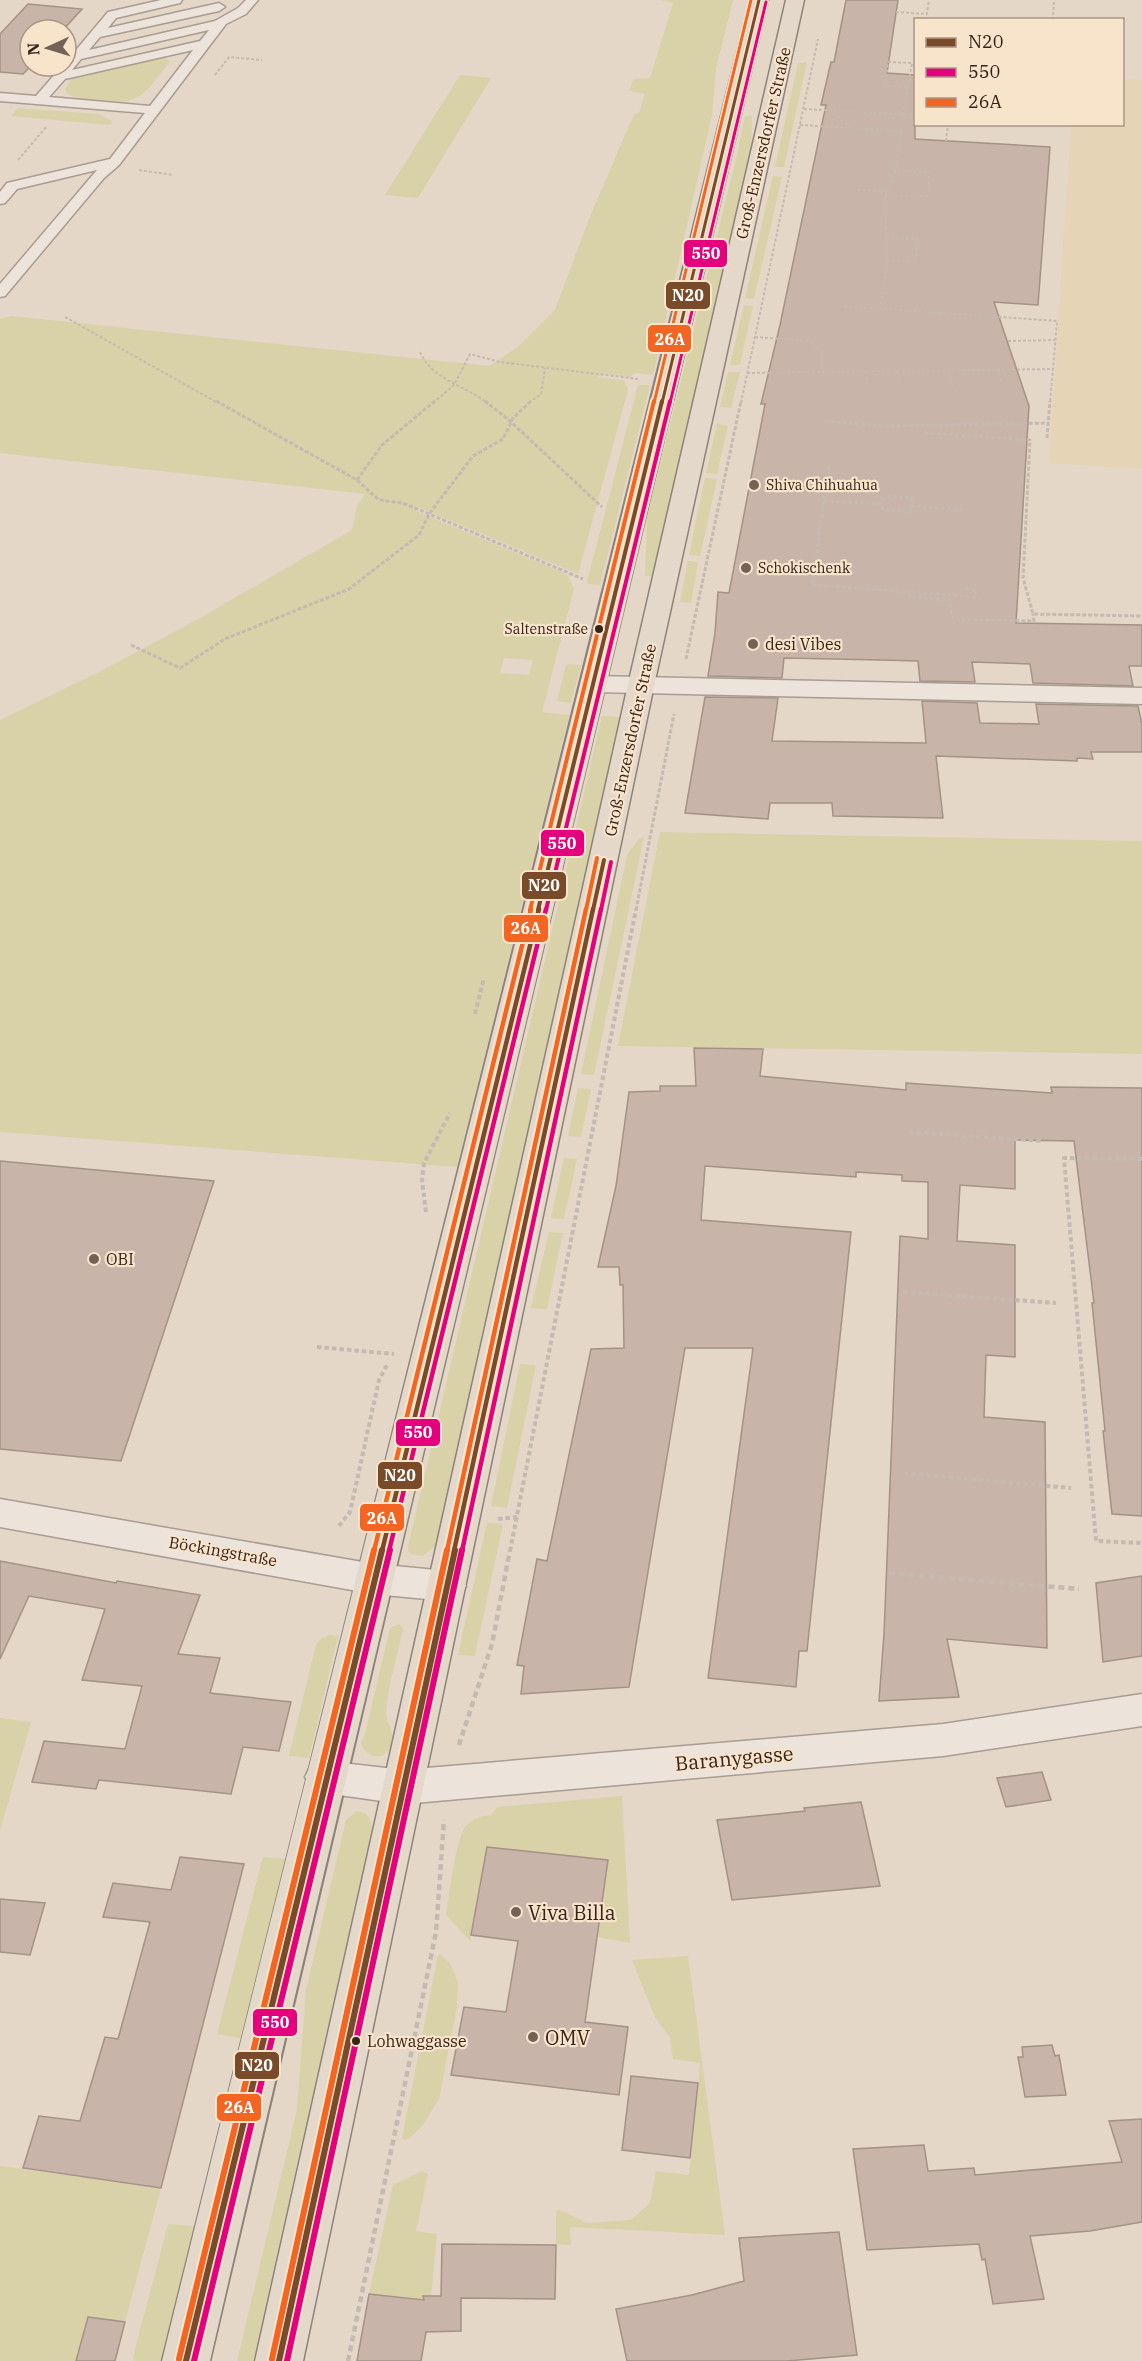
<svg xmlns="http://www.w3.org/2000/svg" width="1142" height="2361" font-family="'IBM Plex Serif',serif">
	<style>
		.farmland { fill: #e6d4b6 }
		.green { fill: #d9d1a8; fill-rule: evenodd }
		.building { fill: #c8b4a8; stroke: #a49287; stroke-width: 1.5 }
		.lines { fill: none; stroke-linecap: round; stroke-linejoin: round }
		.lane-casing { stroke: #a99c92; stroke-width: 3 }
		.street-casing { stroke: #a99c92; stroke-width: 3 }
		.primary-casing { stroke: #8e8279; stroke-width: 3 }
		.path-far3 { stroke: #c4bab1; stroke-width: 2; stroke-dasharray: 3 2; stroke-linecap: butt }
		.path-far2 { stroke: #c4bab1; stroke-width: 3; stroke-dasharray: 4 2; stroke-linecap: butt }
		.path-far1 { stroke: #c4bab1; stroke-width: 4; stroke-dasharray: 4.5 3; stroke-linecap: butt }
		.path { stroke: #c4bab1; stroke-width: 4.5; stroke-dasharray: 6 4; stroke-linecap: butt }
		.lane { fill: #ece3da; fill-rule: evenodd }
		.street { fill: #ece3da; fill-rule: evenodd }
		.primary { fill: #e4d8cb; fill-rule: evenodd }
		.bus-1-far3-casing { stroke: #f8e3cb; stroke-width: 6 }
		.bus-1-far2-casing { stroke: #f8e3cb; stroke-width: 8 }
		.bus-1-far1-casing { stroke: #f8e3cb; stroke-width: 9 }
		.bus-1-casing { stroke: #f8e3cb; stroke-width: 10 }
		.bus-2-far3-casing { stroke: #f8e3cb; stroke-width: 6 }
		.bus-2-far2-casing { stroke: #f8e3cb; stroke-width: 8 }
		.bus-2-far1-casing { stroke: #f8e3cb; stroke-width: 9 }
		.bus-2-casing { stroke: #f8e3cb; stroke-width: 10 }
		.bus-3-far3-casing { stroke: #f8e3cb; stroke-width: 6 }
		.bus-3-far2-casing { stroke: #f8e3cb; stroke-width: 8 }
		.bus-3-far1-casing { stroke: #f8e3cb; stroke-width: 9 }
		.bus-3-casing { stroke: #f8e3cb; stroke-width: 10 }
		.bus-1-far3 { stroke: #7a4b2a; stroke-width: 3 }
		.bus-1-far2 { stroke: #7a4b2a; stroke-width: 4 }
		.bus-1-far1 { stroke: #7a4b2a; stroke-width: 4.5 }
		.bus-1 { stroke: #7a4b2a; stroke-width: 6 }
		.bus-2-far3 { stroke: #e5007d; stroke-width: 3 }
		.bus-2-far2 { stroke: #e5007d; stroke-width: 4 }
		.bus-2-far1 { stroke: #e5007d; stroke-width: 4.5 }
		.bus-2 { stroke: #e5007d; stroke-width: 6 }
		.bus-3-far3 { stroke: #f26522; stroke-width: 3 }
		.bus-3-far2 { stroke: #f26522; stroke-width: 4 }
		.bus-3-far1 { stroke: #f26522; stroke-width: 4.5 }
		.bus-3 { stroke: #f26522; stroke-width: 6 }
		.poi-dot { fill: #746257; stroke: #f8e3cb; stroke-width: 2 }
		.bus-dot { fill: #38231a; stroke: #f8e3cb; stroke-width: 2 }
		.labels { text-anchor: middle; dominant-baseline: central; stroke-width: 4.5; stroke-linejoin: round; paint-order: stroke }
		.far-poi-label { font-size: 14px; fill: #38231a; stroke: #f8e3cb; text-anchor: start }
		.bus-label { font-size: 14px; fill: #38231a; stroke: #f8e3cb; text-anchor: end }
		.street-label { font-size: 16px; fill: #38231a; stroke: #f8e3cb }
		.poi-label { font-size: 16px; fill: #38231a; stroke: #f8e3cb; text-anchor: start }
		.near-bus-label { font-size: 16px; fill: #38231a; stroke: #f8e3cb; text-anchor: start }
		.near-street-label { font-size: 20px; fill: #38231a; stroke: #f8e3cb }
		.near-poi-label { font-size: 20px; fill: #38231a; stroke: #f8e3cb; text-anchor: start }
		.line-badge { stroke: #f8e3cb; stroke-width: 2 }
		.badge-label { font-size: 16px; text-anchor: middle; font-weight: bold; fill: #fff }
	</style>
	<rect width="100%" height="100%" fill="#e4d7c8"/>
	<path class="farmland" d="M1123,79L1142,80V469L1049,463L1071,125L1122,124Z"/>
	<g class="green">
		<path d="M660,0H733L716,68L712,115L653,375L634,373L631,377L602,374L597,377L624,380L628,390L578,574L418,507L416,511L564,573L569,577L574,589L542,712L569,715L457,1167L0,1132V720L97,673L193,622L352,530L357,506L365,494L0,453V319L11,316L489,366L518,347L555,310L589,219L634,114L639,113L645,94L630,91L633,79L650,78L673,3ZM504,658L533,660L529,675L500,673Z"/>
		<path d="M162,57L170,61C161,72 150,90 138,97C118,107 86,103 67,94L65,89L72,78L80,74Z"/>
		<path d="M807,62L784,167H775L798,63Z"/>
		<path d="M460,75L491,78L418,198L385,195Z"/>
		<path d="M18,108L99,114L113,122L109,125L11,116Z"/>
		<path d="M745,116H752L751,156L652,576H645L647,518L737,155Z"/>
		<path d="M773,176L782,177L754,299L745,298Z"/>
		<path d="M744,305L753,306L740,365H730Z"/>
		<path d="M728,372H740L731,408L720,407Z"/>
		<path d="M638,385H650L600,585L589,584L587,582Z"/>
		<path d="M717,423L728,426L717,474L706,473Z"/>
		<path d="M705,478L717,479L700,556L689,555Z"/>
		<path d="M688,561L698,562L691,603L680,602Z"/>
		<path d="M568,664L581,665L571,703L557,701L566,665Z"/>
		<path d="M602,716L622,717L435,1546L423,1556L414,1555L408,1552V1547Z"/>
		<path d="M660,832L1142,841V1054L618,1046Z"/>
		<path d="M644,837L594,1075L581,1074L627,855L639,839Z"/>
		<path d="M578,1088L591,1089L581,1137L568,1136Z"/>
		<path d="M564,1158L577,1159L564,1219L551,1218Z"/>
		<path d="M549,1232L563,1233L547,1309L531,1308Z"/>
		<path d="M520,1364L536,1365L507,1508L491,1506Z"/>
		<path d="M487,1523L503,1524L475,1656L458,1655Z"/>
		<path d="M400,1624L403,1629C398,1655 388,1684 386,1711C385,1721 394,1730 392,1742C388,1761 367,1761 361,1743L365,1734L390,1628Z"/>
		<path d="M330,1635L338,1636L309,1758L289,1756L316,1644L322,1638Z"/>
		<path d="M0,1718L31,1722L0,1831Z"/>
		<path d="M622,1796L630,1943L597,1937L487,1847L470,1941L446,1915C449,1896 455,1840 466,1826C473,1818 481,1816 491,1815L497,1807Z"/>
		<path d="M357,1811C369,1813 370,1817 372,1828L253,2361H237L297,2110L306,1990L346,1820Z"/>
		<path d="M263,1857L286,1859L240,2038L217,2034Z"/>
		<path d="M440,1954L450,1963L458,1983L457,2007L439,2099L422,2126L410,2138L404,2140L402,2138L438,1955Z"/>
		<path d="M688,1956L725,2235L570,2227L571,2245L556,2244V2211L558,2209L587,2223L631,2220L650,2203L656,2171L689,2175L700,2063L673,2059L670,2038L655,2017L632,1960Z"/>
		<path d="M0,2166L161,2188L125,2322L88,2318L76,2361H0Z"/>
		<path d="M422,2171L428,2174L416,2231L437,2234L431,2296H424V2300L369,2294L393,2185Z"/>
		<path d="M168,2224L195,2226L160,2361H134L133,2357Z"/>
	</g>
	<g class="building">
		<path d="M846,0H898L887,73L915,75V139L1050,147L1038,305L994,302L1029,406L1016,623L1142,625V666H1129L1133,686L1033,683L1030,664L972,662L975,682L920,681L918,661L881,660L784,658L782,678L708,676L715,633L718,592L729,593L765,404H761L780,325L826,105H821L831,62H834Z"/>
		<path d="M28,4L82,9L63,30H30L31,66L23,74L0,72V34Z"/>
		<path d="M705,697L778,698L772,741L926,743L922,701L977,703L980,723L1039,724L1036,704L1138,706L1142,725V752H1091L1093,759L1077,758V761L936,756L943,818L833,816L832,803H770L768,819L685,813Z"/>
		<path d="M694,1048L763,1049L760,1076L906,1090V1083L1052,1093L1051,1087L1142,1088V1516L1112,1514L1103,1431H1105L1092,1303H1094L1074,1141L1015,1140V1189L960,1185L957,1241L1015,1245V1357L986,1355L984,1417L1045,1422L1047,1648L947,1639L959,1697L879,1701L884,1634L900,1236L928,1239V1182L902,1181V1175L856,1172V1177L705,1166L701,1220L851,1232L807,1651H799L796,1687L708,1678L753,1348H685L629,1687L521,1694L524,1666L517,1665L537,1559L547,1561L591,1349L624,1348L623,1285H620L619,1267H598L616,1186L629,1092L660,1091V1086H696Z"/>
		<path d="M0,1161L214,1181L121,1461L0,1449Z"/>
		<path d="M0,1561L116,1583L117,1581L200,1595L178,1654L220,1658L210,1693L291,1702L279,1751L243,1747L231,1794L99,1780L96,1789L32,1782L44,1741L125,1749L142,1686L82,1680L105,1609L29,1596L0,1659Z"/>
		<path d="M1142,1576V1656L1103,1662L1096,1583Z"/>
		<path d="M1042,1772L1051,1800L1006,1807L997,1778Z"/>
		<path d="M861,1802L880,1886L732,1900L717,1820L805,1811L804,1808Z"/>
		<path d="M487,1847L608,1860L585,2022L628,2027L619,2095L451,2075L464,2007L506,2012L518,1941L471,1935Z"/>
		<path d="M180,1857L244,1864L161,2188L23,2168L39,2116L80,2121L105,2037L118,2039L150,1922L103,1917L113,1883L171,1890Z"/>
		<path d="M0,1899L45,1903L30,1955L0,1952Z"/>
		<path d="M1052,2045L1055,2056L1059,2055L1066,2095L1025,2097L1018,2057H1023L1022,2047Z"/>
		<path d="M631,2076L698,2083L690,2158L622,2150Z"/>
		<path d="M1142,2119V2222L1090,2231L1030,2236L1044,2299L993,2304L985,2259L982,2260L979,2244L867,2250L853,2149L924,2145L928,2171L974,2168L975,2175L1122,2162L1109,2121Z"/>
		<path d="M839,2232L857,2355L787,2361H627L616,2309L692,2295L744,2281L739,2238Z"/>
		<path d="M442,2244L556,2245L555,2299L461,2298V2331L426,2332L421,2361H357L369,2294L424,2300L423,2296H441Z"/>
		<path d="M88,2317L125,2322L115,2361H76Z"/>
	</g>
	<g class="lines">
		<defs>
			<path id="lane" d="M161,0H182L180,3L116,18L108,28L219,3L225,7L219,11L100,37L89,50L215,21L238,8L246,0H258L246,14L226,24L119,165L104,178L5,296L0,297V284L97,170L17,189L5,203L0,204V192L7,183L110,159L145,113L0,101V93L36,96L62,66H66V62L108,12ZM209,30L200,41L72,70L81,59ZM193,50L150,106L49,97L65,79Z"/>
			<g id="street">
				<path d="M595,676L1142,688V704L595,692L585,690L582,684L585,678Z"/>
				<path d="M0,1499L374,1564L447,1571L460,1576L466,1586L460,1596L447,1601L374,1594L0,1527Z"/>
				<path d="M1142,1694V1726L943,1756L403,1804L325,1793L311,1789L305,1777L311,1765L325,1761L403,1770L943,1724Z"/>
			</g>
			<g id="primary">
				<path d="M750,0H768C584,788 392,1573 210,2361H162C355,1573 556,788 750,0Z"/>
				<path d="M786,0H804L654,685L303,2361H255L628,685Z"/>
			</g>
		</defs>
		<use href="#lane" class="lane-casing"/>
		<use href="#street" class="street-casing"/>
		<use href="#primary" class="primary-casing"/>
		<g class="path-far3">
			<path d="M896,12L927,14"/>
			<path d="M926,20L929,0"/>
			<path d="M1053,20L1054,0"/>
			<path d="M888,62L912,63L908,87L885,86Z"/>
			<path d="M215,75L229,57L262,60"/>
			<path d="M804,109L916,115"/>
			<path d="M829,110L852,128"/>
			<path d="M903,115L908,87"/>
			<path d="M1061,124H1065"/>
			<path d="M800,125L901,131L895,171"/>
			<path d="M946,141L948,124"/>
			<path d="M18,160L47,126"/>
			<path d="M139,170L173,175"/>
			<path d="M858,190L887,191L885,196L887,261L880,309"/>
			<path d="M885,196H928L929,172L895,171L887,191"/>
			<path d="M886,237L917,239L916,262L887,261"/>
			<path d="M844,306L1057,321L1053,369"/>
			<path d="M65,317L218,403"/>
			<path d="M755,337L809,341L822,351V372"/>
			<path d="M1008,341L1055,340"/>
			<path d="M420,352C432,380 465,385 487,403"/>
			<path d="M998,369L1002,384"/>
			<path d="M949,370L953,387"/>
			<path d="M896,371L900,386"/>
			<path d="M865,372L869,386"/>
			<path d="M747,373L1053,369L1050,403"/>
			<path d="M433,403L454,385L470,354L500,362L638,379"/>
			<path d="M529,403L541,394L545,368"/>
			<path d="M741,403L818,39"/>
		</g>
		<g class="path-far2">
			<path d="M216,401L357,480L379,500L402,503L415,508L583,579"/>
			<path d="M485,401L510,421L602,507"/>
			<path d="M825,421L883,426L1049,423"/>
			<path d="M925,433L1030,440L1023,578L1033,614L1142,616"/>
			<path d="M1047,438L1050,401"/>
			<path d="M829,466L812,585L910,592"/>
			<path d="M357,480L382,445L435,401"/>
			<path d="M887,496L912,498L910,512L884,510L879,504Z"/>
			<path d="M824,501L879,504"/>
			<path d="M911,506L963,510"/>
			<path d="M965,589L976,590L975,597L910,592V597L950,600L953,619L1034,621L1033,614"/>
			<path d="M131,645L180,668L225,639L349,589L419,535L429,514L473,456L503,439L513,418L531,401"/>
			<path d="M686,659L741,401"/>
			<path d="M636,910L674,714"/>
		</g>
		<g class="path-far1">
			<path d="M475,1014L484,978"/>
			<path d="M909,1132L1043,1141"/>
			<path d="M1142,1159L1064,1158L1096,1541L1142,1543"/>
			<path d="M426,1212L422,1180L424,1163L450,1113"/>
			<path d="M903,1292L1056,1303"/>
			<path d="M317,1347L394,1354"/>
			<path d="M904,1473L1071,1488"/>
			<path d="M498,1519L517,1517"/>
			<path d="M339,1526L350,1512L379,1380L387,1365"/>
			<path d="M510,1551L636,909"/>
		</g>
		<g class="path">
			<path d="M889,1573L1079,1589"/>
			<path d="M459,1745L492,1644L510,1550"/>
			<path d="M348,2361L436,1932L444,1820"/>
		</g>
		<use href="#lane" class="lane"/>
		<use href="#street" class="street"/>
		<use href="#primary" class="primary"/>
		<defs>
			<path id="bus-1-far3" d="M662,403L759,0"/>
			<g id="bus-1-far2">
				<path d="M538,910L662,401"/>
				<path d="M593,910L604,860"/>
			</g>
			<g id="bus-1-far1">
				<path d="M382,1551L539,909"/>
				<path d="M454,1551L593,909"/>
			</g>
			<g id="bus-1">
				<path d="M186,2361L382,1550"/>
				<path d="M279,2361L455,1550"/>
			</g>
			<path id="bus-2-far3" d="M670,403L766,2"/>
			<g id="bus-2-far2">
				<path d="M546,910L670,401"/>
				<path d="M601,910L611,862"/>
			</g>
			<g id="bus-2-far1">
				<path d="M389,1551L546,909"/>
				<path d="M462,1551L601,909"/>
			</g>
			<g id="bus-2">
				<path d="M194,2361L390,1550"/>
				<path d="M287,2361L462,1550"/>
			</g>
			<path id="bus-3-far3" d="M654,403L751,0"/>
			<g id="bus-3-far2">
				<path d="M530,910L654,401"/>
				<path d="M586,910L597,858"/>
			</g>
			<g id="bus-3-far1">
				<path d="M374,1551L531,909"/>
				<path d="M447,1551L586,909"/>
			</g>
			<g id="bus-3">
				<path d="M179,2359L374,1550"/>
				<path d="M272,2359L447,1550"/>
			</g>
		</defs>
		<use href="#bus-1-far3" class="bus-1-far3-casing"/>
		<use href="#bus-1-far2" class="bus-1-far2-casing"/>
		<use href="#bus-1-far1" class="bus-1-far1-casing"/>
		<use href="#bus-1" class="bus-1-casing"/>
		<use href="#bus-2-far3" class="bus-2-far3-casing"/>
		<use href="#bus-2-far2" class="bus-2-far2-casing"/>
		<use href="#bus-2-far1" class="bus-2-far1-casing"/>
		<use href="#bus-2" class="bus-2-casing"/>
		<use href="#bus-3-far3" class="bus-3-far3-casing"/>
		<use href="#bus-3-far2" class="bus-3-far2-casing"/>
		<use href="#bus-3-far1" class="bus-3-far1-casing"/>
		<use href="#bus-3" class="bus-3-casing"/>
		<use href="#bus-1-far3" class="bus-1-far3"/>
		<use href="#bus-1-far2" class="bus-1-far2"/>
		<use href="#bus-1-far1" class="bus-1-far1"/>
		<use href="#bus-1" class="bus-1"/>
		<use href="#bus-2-far3" class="bus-2-far3"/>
		<use href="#bus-2-far2" class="bus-2-far2"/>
		<use href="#bus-2-far1" class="bus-2-far1"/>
		<use href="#bus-2" class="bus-2"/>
		<use href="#bus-3-far3" class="bus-3-far3"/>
		<use href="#bus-3-far2" class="bus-3-far2"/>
		<use href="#bus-3-far1" class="bus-3-far1"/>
		<use href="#bus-3" class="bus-3"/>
	</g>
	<g class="poi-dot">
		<circle cx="754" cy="485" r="6"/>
		<circle cx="746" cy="568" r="6"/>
		<circle cx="753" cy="644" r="6"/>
		<circle cx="94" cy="1259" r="6"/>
		<circle cx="516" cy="1912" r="6"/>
		<circle cx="533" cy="2037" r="6"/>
	</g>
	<g class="bus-dot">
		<circle cx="599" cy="629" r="5"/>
		<circle cx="356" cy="2041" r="5"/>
	</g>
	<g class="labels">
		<g class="far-poi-label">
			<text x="766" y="485">Shiva Chihuahua</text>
			<text x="758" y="568">Schokischenk</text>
		</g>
		<g class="bus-label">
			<text x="588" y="629">Saltenstraße</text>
		</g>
		<g class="street-label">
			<text transform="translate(763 143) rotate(-77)">Groß-Enzersdorfer Straße</text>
			<text transform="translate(630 740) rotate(-78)">Groß-Enzersdorfer Straße</text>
			<text transform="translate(223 1551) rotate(10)">Böckingstraße</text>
		</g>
		<g class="poi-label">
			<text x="765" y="644">desi Vibes</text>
			<text x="106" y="1259">OBI</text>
		</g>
		<g class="near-bus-label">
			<text x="367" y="2041">Lohwaggasse</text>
		</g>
		<g class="near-street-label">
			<text transform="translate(734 1758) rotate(-5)">Baranygasse</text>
		</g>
		<g class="near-poi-label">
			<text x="528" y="1912">Viva Billa</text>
			<text x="545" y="2037">OMV</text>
		</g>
	</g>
	<g class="line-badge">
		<rect x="683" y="239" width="45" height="29" rx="6" fill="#e5007d"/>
		<rect x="665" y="281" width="46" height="29" rx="6" fill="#7a4b2a"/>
		<rect x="647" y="324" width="45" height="29" rx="6" fill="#f26522"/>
		<rect x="540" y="829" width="45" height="28" rx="6" fill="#e5007d"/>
		<rect x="521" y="871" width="46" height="29" rx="6" fill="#7a4b2a"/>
		<rect x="503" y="914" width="46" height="29" rx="6" fill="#f26522"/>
		<rect x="395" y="1418" width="46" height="29" rx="6" fill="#e5007d"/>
		<rect x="377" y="1461" width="46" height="29" rx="6" fill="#7a4b2a"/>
		<rect x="359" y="1503" width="46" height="29" rx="6" fill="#f26522"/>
		<rect x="252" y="2008" width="46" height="29" rx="6" fill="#e5007d"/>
		<rect x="234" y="2051" width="46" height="29" rx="6" fill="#7a4b2a"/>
		<rect x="216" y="2093" width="46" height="29" rx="6" fill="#f26522"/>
	</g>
	<g class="badge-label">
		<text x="706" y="259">550</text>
		<text x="688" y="301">N20</text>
		<text x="670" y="345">26A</text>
		<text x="562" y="849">550</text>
		<text x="544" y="891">N20</text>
		<text x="526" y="934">26A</text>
		<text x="418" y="1438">550</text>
		<text x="400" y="1481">N20</text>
		<text x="382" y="1524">26A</text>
		<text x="275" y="2028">550</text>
		<text x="257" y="2071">N20</text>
		<text x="239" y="2113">26A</text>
	</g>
	<rect x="914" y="18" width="210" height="108" fill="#f8e3cb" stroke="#ab9684" stroke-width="1.5"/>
	<rect x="926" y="38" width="30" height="9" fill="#7a4b2a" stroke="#ab9684" stroke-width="1.5"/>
	<text x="968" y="48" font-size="18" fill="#38231a">N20</text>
	<rect x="926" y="68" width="30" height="9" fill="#e5007d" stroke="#ab9684" stroke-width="1.5"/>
	<text x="968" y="78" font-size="18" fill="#38231a">550</text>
	<rect x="926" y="98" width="30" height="9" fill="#f26522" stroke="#ab9684" stroke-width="1.5"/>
	<text x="968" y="108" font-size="18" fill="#38231a">26A</text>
	<g transform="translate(48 48) rotate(266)"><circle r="28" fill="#f8e3cb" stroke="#ab9684" stroke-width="1.5"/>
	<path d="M0-4.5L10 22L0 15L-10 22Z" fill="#746257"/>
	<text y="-9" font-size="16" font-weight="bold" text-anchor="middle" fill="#38231a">N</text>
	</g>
</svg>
